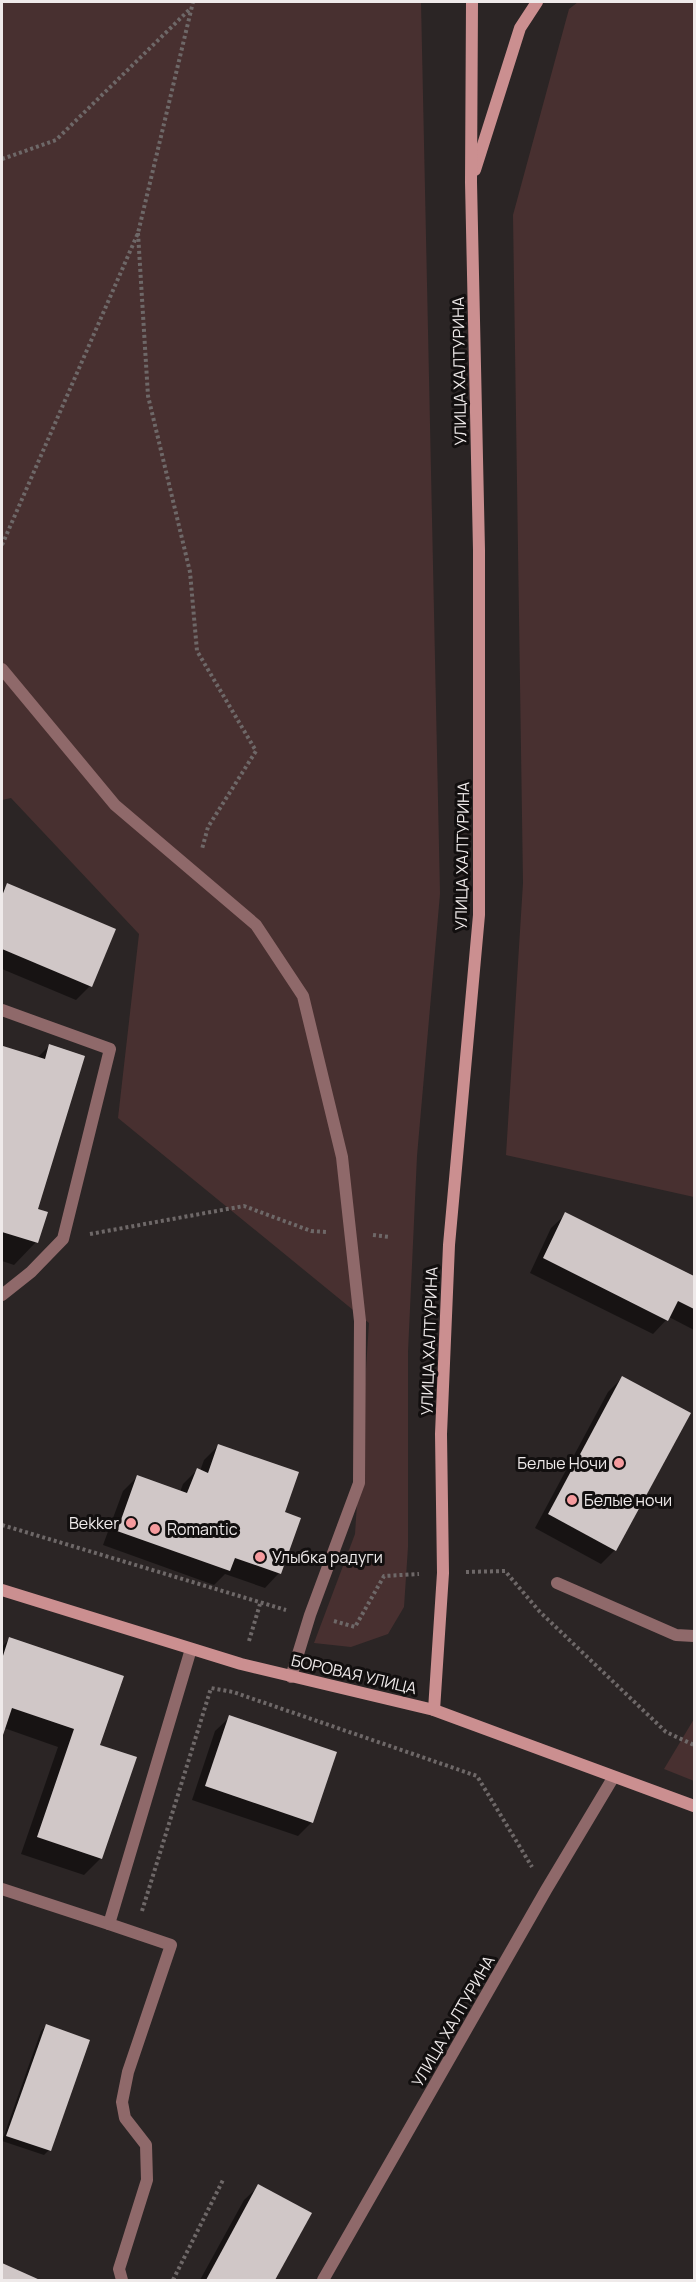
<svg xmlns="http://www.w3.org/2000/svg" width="696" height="2282" font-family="Manrope,sans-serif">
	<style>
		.green { fill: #483030 }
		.shadow { fill: #0007 }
		.building { fill: #d0c7c7 }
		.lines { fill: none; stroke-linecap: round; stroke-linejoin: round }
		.path { stroke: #6e6868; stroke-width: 4; stroke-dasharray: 3 3; stroke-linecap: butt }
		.lane { stroke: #8f696a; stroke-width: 12 }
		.secondary { stroke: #cb8f90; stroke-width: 12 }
		.poi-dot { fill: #f59b9e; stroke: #120f0f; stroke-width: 2 }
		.labels { text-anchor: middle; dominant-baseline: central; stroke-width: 6; stroke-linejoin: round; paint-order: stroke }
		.street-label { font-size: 16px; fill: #efeaea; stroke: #120f0f }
		.poi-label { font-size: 16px; fill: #efeaea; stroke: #120f0f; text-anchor: start }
	</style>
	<rect width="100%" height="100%" fill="#2b2525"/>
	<g class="green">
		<path d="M2,2H421L440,894L417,1156L408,1352V1547L404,1607L388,1634L351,1647L314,1643L355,1534L369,1323L118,1118L139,934L11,798L2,800Z"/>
		<path d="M578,2H694V1197L506,1155L523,883L513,215L569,9Z"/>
		<path d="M694,1719V1781L664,1769Z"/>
	</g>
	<g class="shadow">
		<path d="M8,884L90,986L76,1000L2,969V891Z"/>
		<path d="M49,1046L36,1210V1242L14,1265L2,1261V1050L4,1048L37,1058Z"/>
		<path d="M566,1214L694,1278V1330L669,1317L653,1334L530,1273L551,1228Z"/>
		<path d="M622,1378L615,1550L601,1564L535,1528L608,1392Z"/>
		<path d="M219,1445L283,1512L299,1518L279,1573L265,1588L225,1574L214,1585L103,1545L123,1491L137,1477L180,1492L183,1484L197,1470L200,1471L204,1460Z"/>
		<path d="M10,1638L98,1746L101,1858L84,1875L21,1854L58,1747L4,1728L2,1734V1664L4,1657H2V1647Z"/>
		<path d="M230,1717L312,1822L298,1836L192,1800L215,1731Z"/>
		<path d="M46,2026L88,2041L49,2150L44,2155L2,2141L41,2031Z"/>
		<path d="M259,2186L310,2214L274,2280H200L244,2200Z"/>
		<path d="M2,2265L36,2280H2Z"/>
	</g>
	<g class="building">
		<path d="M7,883L116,929L92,987L2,949V896Z"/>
		<path d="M49,1044L85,1056L38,1209L48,1212L38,1243L2,1232V1051L3,1046L45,1059Z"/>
		<path d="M565,1212L694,1276V1309L678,1301L668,1321L543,1258Z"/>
		<path d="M622,1376L691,1413L616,1551L548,1514Z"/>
		<path d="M218,1444L299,1472L285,1512L301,1518L281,1574L235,1558L230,1571L117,1531L137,1475L187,1493L197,1468L208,1473Z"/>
		<path d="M9,1637L124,1676L100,1745L137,1757L102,1859L37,1837L74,1729L12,1708L2,1738V1659Z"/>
		<path d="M229,1715L337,1752L313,1823L205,1786Z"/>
		<path d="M46,2024L90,2040L51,2151L6,2136Z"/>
		<path d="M258,2184L312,2213L275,2280H206Z"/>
		<path d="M2,2263L40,2280H2Z"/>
	</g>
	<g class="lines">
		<g class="path">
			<path d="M2,159L56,140L191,8"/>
			<path d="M138,233L148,396L190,572L197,651L256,751L208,827L202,849"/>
			<path d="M2,545L138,233L193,2"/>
			<path d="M90,1234L244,1206L311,1231L327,1232"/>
			<path d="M373,1235L390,1237"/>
			<path d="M2,1525L286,1610"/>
			<path d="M466,1572L505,1571L540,1612L666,1732L694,1745"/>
			<path d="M334,1621L355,1627L384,1576L419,1574"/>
			<path d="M249,1641L260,1604"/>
			<path d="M142,1911L211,1688L233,1692L477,1776L532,1867"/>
			<path d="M173,2280L223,2180"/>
		</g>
		<g class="lane">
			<path d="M2,669L115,805L256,925L303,996L342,1157L360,1321L359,1483L310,1615L291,1677"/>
			<path d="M2,1010L110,1049L63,1239L31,1272L2,1295"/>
			<path d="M557,1583L676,1635L694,1636"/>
			<path d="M2,1889L109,1924"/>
			<path d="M122,2280L119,2269L147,2180L146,2145L125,2118L122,2102L128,2072L171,1945L109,1924L191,1649"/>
			<path d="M323,2280L546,1890L613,1778"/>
		</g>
		<g class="secondary">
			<path d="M475,170L520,28L537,2"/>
			<path d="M2,1590L241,1664L434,1710L694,1806"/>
			<path d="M434,1710L443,1573L441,1434L449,1245L479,915V550L471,182L472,2"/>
		</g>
	</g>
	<g class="poi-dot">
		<circle cx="619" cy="1463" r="6"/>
		<circle cx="572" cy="1500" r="6"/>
		<circle cx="131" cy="1523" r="6"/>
		<circle cx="155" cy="1529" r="6"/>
		<circle cx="260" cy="1557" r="6"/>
	</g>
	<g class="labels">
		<g class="street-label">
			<text transform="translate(459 371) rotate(-91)">УЛИЦА ХАЛТУРИНА</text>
			<text transform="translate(462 856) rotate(-89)">УЛИЦА ХАЛТУРИНА</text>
			<text transform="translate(429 1341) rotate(-88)">УЛИЦА ХАЛТУРИНА</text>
			<text transform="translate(354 1674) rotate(13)">БОРОВАЯ УЛИЦА</text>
			<text transform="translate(453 2021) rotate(-60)">УЛИЦА ХАЛТУРИНА</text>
		</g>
		<g class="poi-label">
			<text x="607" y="1463" text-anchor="end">Белые Ночи</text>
			<text x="584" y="1500">Белые ночи</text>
			<text x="119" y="1523" text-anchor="end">Bekker</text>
			<text x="167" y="1529">Romantic</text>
			<text x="272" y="1557">Улыбка радуги</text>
		</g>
	</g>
	<rect width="696" height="2282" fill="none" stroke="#efeaea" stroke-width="6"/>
</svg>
